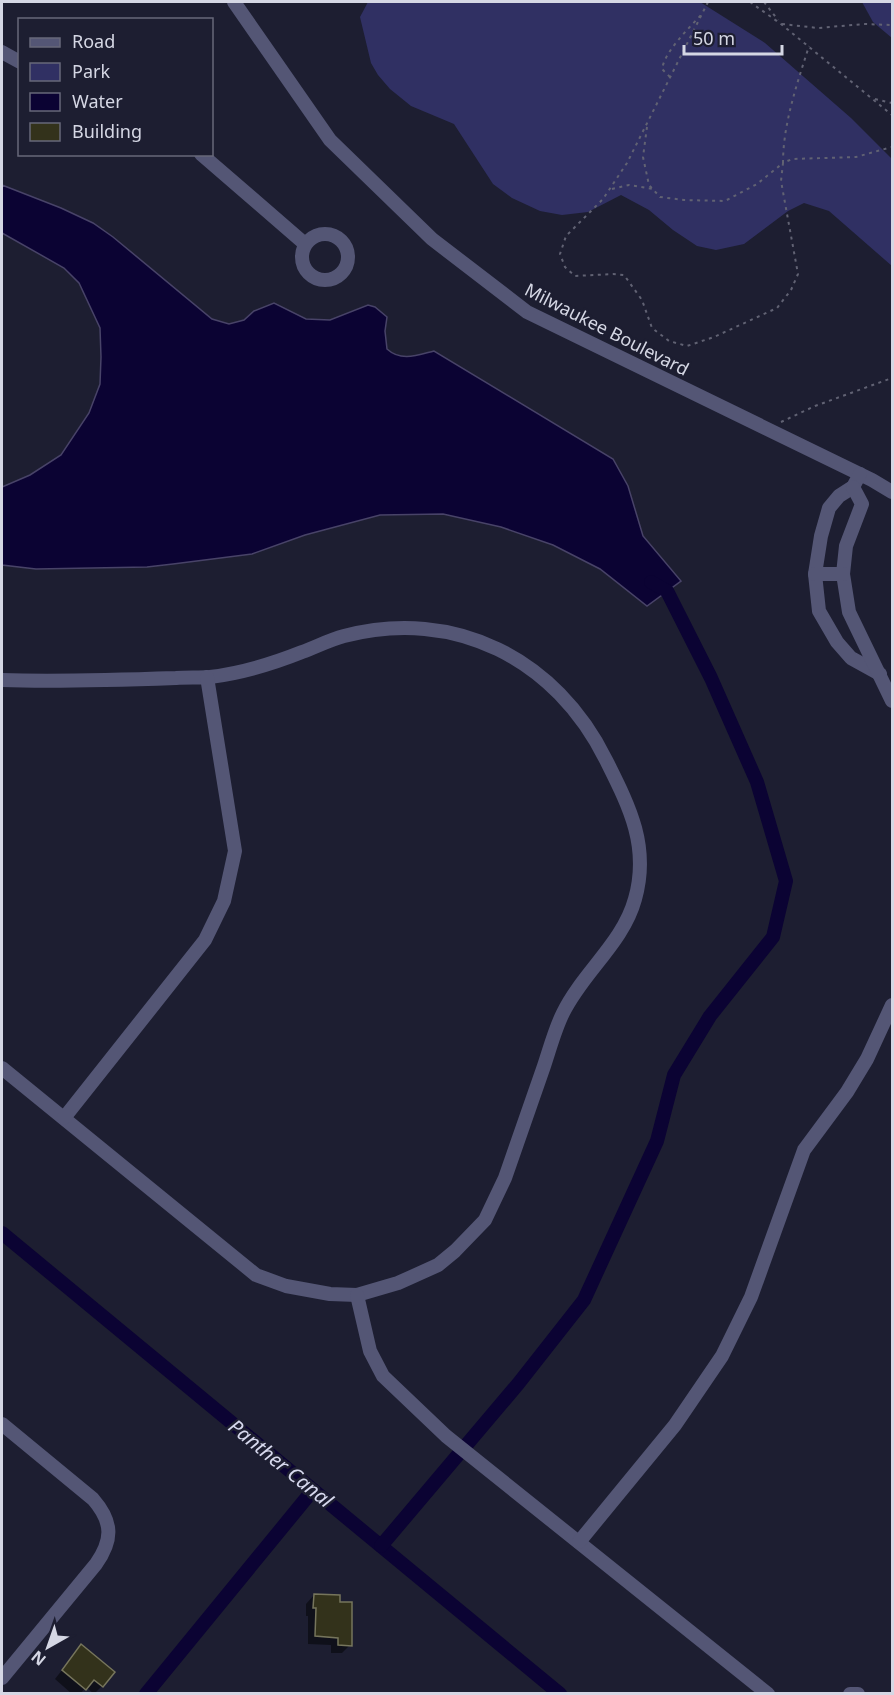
<svg xmlns="http://www.w3.org/2000/svg" width="894" height="1695" font-family="'Noto Sans',sans-serif">
	<style>
		.green { fill: #303063 }
		.water { fill: #0b0333; stroke: #484368; stroke-width: 1.5 }
		.shadow { fill: #0007 }
		.lines { fill: none; stroke-linecap: round; stroke-linejoin: round }
		.canal { stroke: #0b0333; stroke-width: 14 }
		.building { fill: #33321b; stroke: #76755c; stroke-width: 1.5 }
		.path { stroke: #616273; stroke-width: 2; stroke-dasharray: 3 4.5; stroke-linecap: butt }
		.street { stroke: #545675; stroke-width: 14 }
		.labels { text-anchor: middle; dominant-baseline: central; stroke-width: 5; stroke-linejoin: round; paint-order: stroke }
		.street-label { font-size: 18px; fill: #d5d7e4; stroke: #1d1e31 }
		.water-label { font-size: 20px; font-style: italic; fill: #d7d9ee; stroke: #1d1e31 }
	</style>
	<rect width="100%" height="100%" fill="#1d1e31"/>
	<g class="green">
		<path d="M368,2H700L765,43L851,118L892,159V266L829,211L804,203L788,211L744,244L716,250L697,246L673,230L649,210L621,195L588,212L562,215L540,211L512,198L493,184L454,124L411,106L390,89L378,75L371,63L360,17Z"/>
		<path d="M862,2H892V38L873,22Z"/>
	</g>
	<path class="water" d="M2,185L61,208L93,223L113,237L212,319L229,324L244,320L254,311L274,303L306,319L330,320L368,305L375,307L387,317L385,331L387,349C401,362 418,355 434,351L613,459L628,486L643,536L681,581L647,606L600,569L553,545L501,527L443,514L380,515L305,535L252,554L173,564L147,567L36,569L2,565V487L30,475L61,455L89,413L100,384L101,357L100,328L79,283L64,268L2,233Z"/>
	<g class="shadow">
		<path d="M314,1595L350,1645L342,1653H331V1645L308,1644V1616H306V1604Z"/>
		<path d="M81,1646L102,1686L94,1694L86,1687L80,1694H72L55,1679Z"/>
	</g>
	<g class="lines">
		<g class="canal">
			<path d="M2,1233L560,1694"/>
			<path d="M381,1546L518,1384L584,1300L657,1141L674,1075L710,1016L773,937L786,881L757,782L711,678L667,591L651,582"/>
			<path d="M146,1694L313,1490"/>
		</g>
	</g>
	<g class="building">
		<path d="M314,1594L340,1595V1602H352V1646L338,1645V1638L315,1636L316,1608H313Z"/>
		<path d="M81,1644L115,1672L103,1687L94,1680L86,1690L62,1670Z"/>
	</g>
	<g class="lines">
		<g class="path">
			<path d="M708,2L627,163L603,199L566,236L560,254L565,267L575,276L613,274L624,275L642,300L652,328L669,341L687,346L714,337L777,308L791,290L798,274L781,181L783,163L792,159L856,157L892,147"/>
			<path d="M750,2L781,24L892,115"/>
			<path d="M764,2L778,20"/>
			<path d="M782,24L818,28L864,24L892,25"/>
			<path d="M670,77L662,69C665,51 689,28 702,14"/>
			<path d="M875,99L892,103"/>
			<path d="M647,127L643,157L649,185L660,197L684,200L725,201L757,184L783,163C783,124 797,84 809,46"/>
			<path d="M612,189L629,185L653,189"/>
			<path d="M781,422L815,406L892,378"/>
		</g>
		<g class="street">
			<path d="M234,2L330,140L432,239L527,312L872,480L892,492"/>
			<path d="M2,52L20,62"/>
			<path d="M201,154L305,244"/>
			<circle cx="325" cy="257" r="23"/>
			<path d="M860,474L853,487L839,496L829,508L821,536L815,574L819,611L837,642L851,658L880,674"/>
			<path d="M853,487L862,504L846,546L843,574L849,612L892,701"/>
			<path d="M815,574H843"/>
			<path d="M2,680C60,682 118,680 176,678C187,677 199,678 210,677C242,673 272,664 302,652C316,647 329,640 344,636C455,607 556,659 606,760C629,806 650,846 635,899C623,943 583,972 563,1013C555,1029 550,1048 544,1066C531,1103 518,1140 505,1178L485,1220L455,1251L438,1265L398,1283L357,1295L330,1294L286,1286L256,1275L2,1068"/>
			<path d="M64,1118L205,940L224,901L235,851L207,677"/>
			<path d="M357,1295L370,1351L383,1376L446,1436L768,1694"/>
			<path d="M2,1424L93,1499C113,1522 113,1540 96,1564L2,1678"/>
			<path d="M579,1542L675,1425L722,1356L751,1297L804,1150L847,1092L867,1059L892,1005"/>
			<path d="M850,1694H858"/>
		</g>
	</g>
	<g class="labels">
		<g class="street-label">
			<text transform="translate(607 329) rotate(27)">Milwaukee Boulevard</text>
		</g>
		<g class="water-label">
			<text transform="translate(281 1463) rotate(39)">Panther Canal</text>
		</g>
	</g>
	<rect width="894" height="1695" fill="none" stroke="#d5d7e4" stroke-width="6"/>
	<rect x="18" y="18" width="195" height="138" fill="#1d1e31" stroke="#676879" stroke-width="1.5"/>
	<rect x="30" y="38" width="30" height="9" fill="#545675" stroke="#676879" stroke-width="1.5"/>
	<text x="72" y="48" font-size="18" fill="#d5d7e4">Road</text>
	<rect x="30" y="63" width="30" height="18" fill="#303063" stroke="#676879" stroke-width="1.5"/>
	<text x="72" y="78" font-size="18" fill="#d5d7e4">Park</text>
	<rect x="30" y="93" width="30" height="18" fill="#0b0333" stroke="#676879" stroke-width="1.5"/>
	<text x="72" y="108" font-size="18" fill="#d5d7e4">Water</text>
	<rect x="30" y="123" width="30" height="18" fill="#33321b" stroke="#676879" stroke-width="1.5"/>
	<text x="72" y="138" font-size="18" fill="#d5d7e4">Building</text>
	<g transform="translate(48 1647) rotate(220)" stroke="#1d1e31" stroke-width="4.5" paint-order="stroke">
	<path d="M0-4.5L10 22L0 15L-10 22Z" fill="#d5d7e4"/>
	<text y="-9" font-size="16" font-weight="bold" text-anchor="middle" fill="#d5d7e4">N</text>
	</g>
	<path d="M684 45v9h98v-9" fill="none" stroke="#d5d7e4" stroke-width="3"/>
	<text x="693" y="45" font-size="18" fill="#d5d7e4" stroke="#1d1e31" stroke-width="4.5" paint-order="stroke">50 m</text>
</svg>
